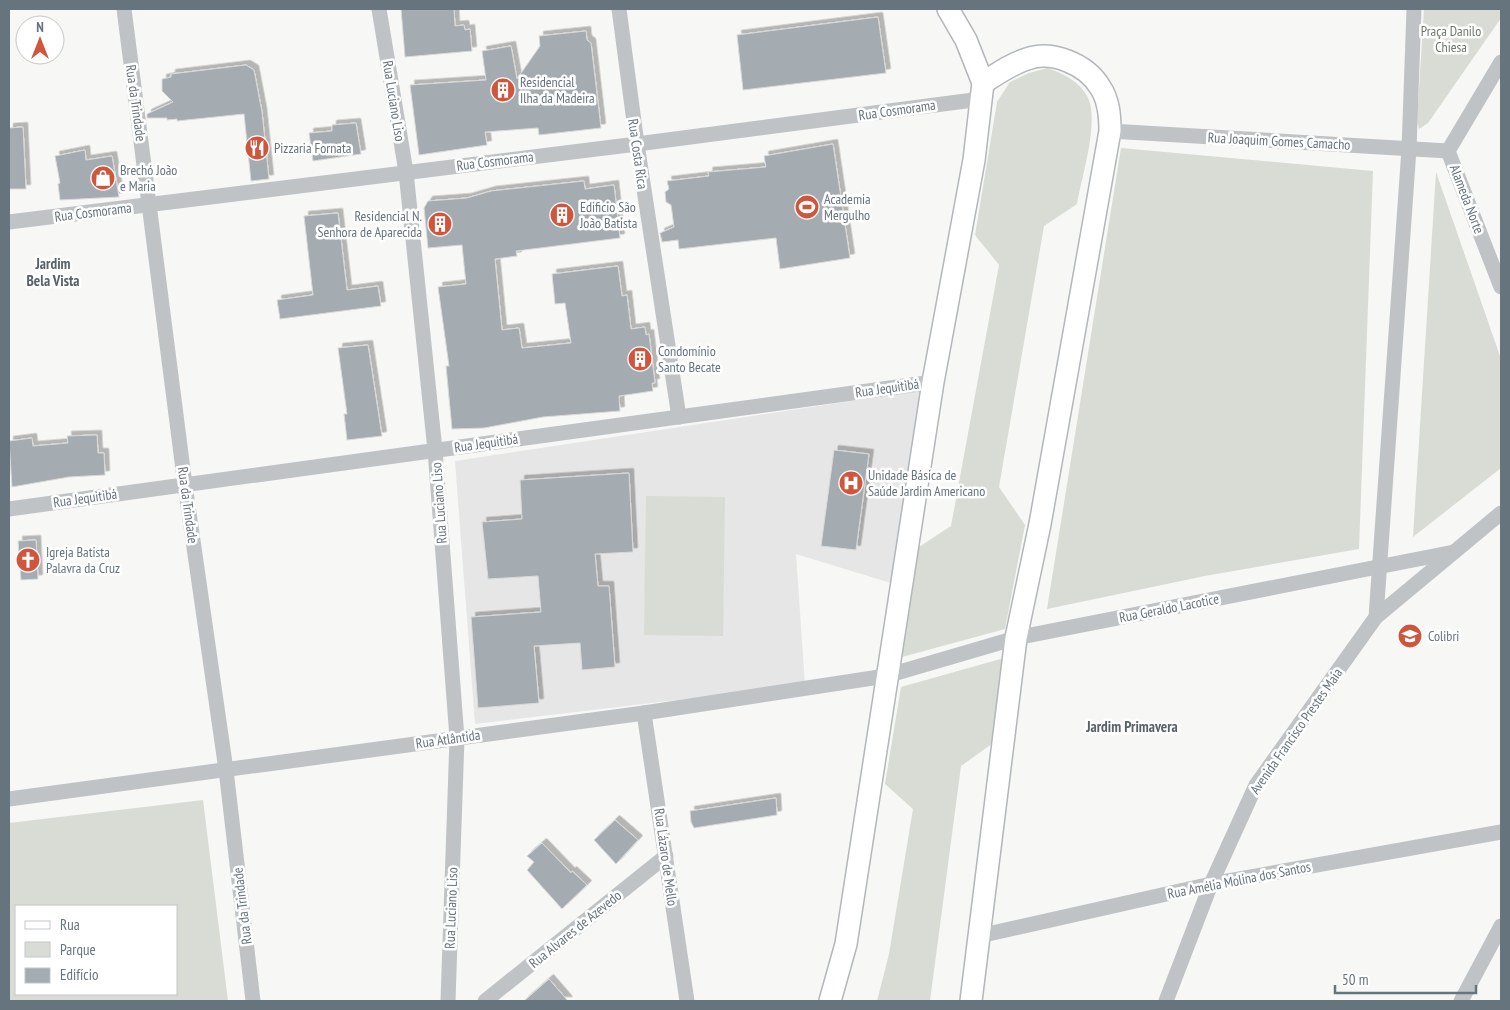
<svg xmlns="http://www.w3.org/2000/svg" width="1510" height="1010" font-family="'PT Sans Narrow',sans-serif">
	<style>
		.built { fill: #e5e6e5; fill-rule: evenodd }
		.green { fill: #d8dcd5; fill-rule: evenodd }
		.building { fill: #a5acb1; stroke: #d9d9d7; filter: url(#shadow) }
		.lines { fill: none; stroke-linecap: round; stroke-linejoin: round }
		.secondary-casing { stroke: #b2b7bb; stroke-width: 24 }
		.street { stroke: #bfc3c6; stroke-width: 15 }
		.secondary { stroke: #fff; stroke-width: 21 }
		.labels { text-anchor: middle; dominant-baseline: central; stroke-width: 5; stroke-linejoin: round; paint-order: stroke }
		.park-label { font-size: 14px; fill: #6d7a68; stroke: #fff }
		.poi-label { font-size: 14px; fill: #66747d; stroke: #fff; text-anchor: start }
		.street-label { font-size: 14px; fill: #66747d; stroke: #fff }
		.neighbourhood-label { font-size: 15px; font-weight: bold; fill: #576269; stroke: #fff }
	</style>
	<defs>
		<filter id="shadow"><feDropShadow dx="4.5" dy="-4.5" stdDeviation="0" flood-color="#0004"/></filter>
	</defs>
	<rect width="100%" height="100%" fill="#f7f7f5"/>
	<path class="built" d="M925,390L894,584L796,554L805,685L475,724L455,461ZM629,474L633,552L595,554L596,572L488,579L482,523L511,520L525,567L520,480L552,478L557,565ZM609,586L615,667L582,669L580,643L543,646L539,591ZM532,613L539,703L471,618Z"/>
	<g class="green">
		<path d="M1424,9H1501V18L1428,123L1419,129L1417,121Z"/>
		<path d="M1047,68C1066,74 1088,86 1091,108C1095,135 1082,176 1077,204L1044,226L999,487L1025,525L1005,629L902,657L919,547L951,526L999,265L975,235L997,102L1010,82L1029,73Z"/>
		<path d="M1121,148L1373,171L1359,549L1205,576L1047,609Z"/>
		<path d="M1436,172L1501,359V468L1413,537Z"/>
		<path d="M646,496L725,497L723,636L644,635Z"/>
		<path d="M1004,658L993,743L961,766L930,1001H877L889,954L913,809L885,784L901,687Z"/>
		<path d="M203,800L228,1001H9V823ZM16,906H176V994H16Z"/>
	</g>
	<g class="building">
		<path d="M401,9H454L455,26L464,25L465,30L470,29L472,51L405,57Z"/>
		<path d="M878,17L886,73L743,90L737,35Z"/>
		<path d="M586,31L587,40L591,43L601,128L539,135L538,128L485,132L487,145L419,155L410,85L486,80L482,51L511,46L517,79L540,46L539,36Z"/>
		<path d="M246,65L254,70L262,112L269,179L251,181L244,114L177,121V119L167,120V118H147V114L173,102L162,91V79L171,77V74Z"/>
		<path d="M356,123L361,154L313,161L309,133L332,131V125Z"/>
		<path d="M23,127L26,189H9V128Z"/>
		<path d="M833,144L850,258L780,269L776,238L679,249L678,240L662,242L660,233L674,227L671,205L666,202L665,192L669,189L667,181L709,176L708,172L766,167L764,156Z"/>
		<path d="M85,150L86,160L112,156L119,197L60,200L58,184L60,183L55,156Z"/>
		<path d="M584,181L585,189L614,185L620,238L516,251L517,256L495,259L502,330L519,328L522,348L571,343L565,303L555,304L552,274L618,266L622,296L627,295L631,329L645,327L646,335L649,334L655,383H652L653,391L619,396L620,411L543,417L484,428L452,429L446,366H449L438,287L466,284L462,245L428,248L424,208L428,201L467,198L491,191Z"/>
		<path d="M338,213L347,290L378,286L381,306L280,319L277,300L313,295L304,216Z"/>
		<path d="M368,345L382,436L347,440L344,414H347L338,348Z"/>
		<path d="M97,435L98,453H104L105,475L69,477L12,487L9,441L32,438L33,446L68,443L67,436Z"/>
		<path d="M834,450L869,454L856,550L821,546Z"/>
		<path d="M629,473L633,552L595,554L598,586H609L615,667L582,670L580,643L534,646L539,703L478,708L471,617L541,612L538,576L488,579L482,522L522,519L520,480Z"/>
		<path d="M36,540L38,579L21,580L18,541Z"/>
		<path d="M776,798L777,815L694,828L691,822L690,811Z"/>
		<path d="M615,820L638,840L616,864L594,840Z"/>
		<path d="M542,843L571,873L572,871L587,885L562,909L527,870L534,862L527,856Z"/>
		<path d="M549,979L568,1001H524Z"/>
	</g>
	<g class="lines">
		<defs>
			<g id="secondary">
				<path d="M830,1001L846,944L933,382L974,160L983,83L966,40L948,9"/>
				<path d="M971,1001L1016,638L1040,524L1110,131C1110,116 1109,100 1100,87C1086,64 1052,50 1027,59C1011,64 997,74 983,83"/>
			</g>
		</defs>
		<use href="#secondary" class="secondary-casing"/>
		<g class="street">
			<path d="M124,9L185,485L226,770L253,1001"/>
			<path d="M379,9L406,172L435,450L457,738L448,1001"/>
			<path d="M619,9L637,144L679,417"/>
			<path d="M1501,62L1448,151L1501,287"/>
			<path d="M1110,131L1448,151"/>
			<path d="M9,222L637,144L981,99"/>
			<path d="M9,509L933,382"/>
			<path d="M1376,617L1409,149L1414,9"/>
			<path d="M644,713L687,1001"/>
			<path d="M9,799L644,713L886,676L1016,638L1454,552"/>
			<path d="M979,936L1211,884L1501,832"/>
			<path d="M485,1001L666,856"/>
			<path d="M1166,1001L1211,884L1256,785L1376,617L1501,513"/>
			<path d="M1461,1001L1501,926"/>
		</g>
		<use href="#secondary" class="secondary"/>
	</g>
	<defs>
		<symbol id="building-disc" viewBox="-11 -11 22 22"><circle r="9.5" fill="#cf563d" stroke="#fff"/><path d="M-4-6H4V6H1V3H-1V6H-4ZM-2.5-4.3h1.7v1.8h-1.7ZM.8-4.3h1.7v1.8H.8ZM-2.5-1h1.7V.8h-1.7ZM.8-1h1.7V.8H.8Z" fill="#fff"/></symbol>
		<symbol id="restaurant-disc" viewBox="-11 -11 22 22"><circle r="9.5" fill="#cf563d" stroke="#fff"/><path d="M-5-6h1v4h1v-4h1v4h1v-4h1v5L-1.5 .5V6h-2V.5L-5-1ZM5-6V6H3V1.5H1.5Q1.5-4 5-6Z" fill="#fff"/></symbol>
		<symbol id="shop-disc" viewBox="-11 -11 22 22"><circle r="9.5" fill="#cf563d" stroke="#fff"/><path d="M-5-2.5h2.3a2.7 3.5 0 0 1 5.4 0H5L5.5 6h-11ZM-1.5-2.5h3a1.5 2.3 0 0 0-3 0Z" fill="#fff"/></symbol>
		<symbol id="stadium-disc" viewBox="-11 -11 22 22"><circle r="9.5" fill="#cf563d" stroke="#fff"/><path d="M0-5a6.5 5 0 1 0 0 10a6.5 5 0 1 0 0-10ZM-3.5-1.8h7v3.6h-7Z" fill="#fff"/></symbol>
		<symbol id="hospital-disc" viewBox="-11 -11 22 22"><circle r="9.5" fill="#cf563d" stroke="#fff"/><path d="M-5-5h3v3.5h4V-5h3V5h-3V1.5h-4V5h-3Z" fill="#fff"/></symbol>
		<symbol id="church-disc" viewBox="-11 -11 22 22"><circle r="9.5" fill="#cf563d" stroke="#fff"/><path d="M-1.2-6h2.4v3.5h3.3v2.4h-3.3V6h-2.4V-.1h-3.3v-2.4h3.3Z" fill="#fff"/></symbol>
		<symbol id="school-disc" viewBox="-11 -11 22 22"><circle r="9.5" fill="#cf563d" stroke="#fff"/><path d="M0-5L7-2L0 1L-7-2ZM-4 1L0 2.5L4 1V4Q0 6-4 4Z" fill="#fff"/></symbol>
	</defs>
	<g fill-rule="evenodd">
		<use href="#building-disc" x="489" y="76" width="28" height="28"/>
		<use href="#restaurant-disc" x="243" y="134" width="28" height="28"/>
		<use href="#shop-disc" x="89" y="164" width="28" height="28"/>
		<use href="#stadium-disc" x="793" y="193" width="28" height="28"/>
		<use href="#building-disc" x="548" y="201" width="28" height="28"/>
		<use href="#building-disc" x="426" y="210" width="28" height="28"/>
		<use href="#building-disc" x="626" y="345" width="28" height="28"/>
		<use href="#hospital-disc" x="837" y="469" width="28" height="28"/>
		<use href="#church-disc" x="14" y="546" width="28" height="28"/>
		<use href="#school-disc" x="1396" y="622" width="28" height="28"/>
	</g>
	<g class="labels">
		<g class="park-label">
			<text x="1451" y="31">Praça Danilo<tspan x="1451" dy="16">Chiesa</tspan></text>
		</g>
		<g class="poi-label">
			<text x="520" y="82">Residencial<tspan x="520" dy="16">Ilha da Madeira</tspan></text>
			<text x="274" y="148">Pizzaria Fornata</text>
			<text x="120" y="170">Brechó João<tspan x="120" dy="16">e Maria</tspan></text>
			<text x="824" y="199">Academia<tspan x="824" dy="16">Mergulho</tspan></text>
			<text x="580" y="207">Edificio São<tspan x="580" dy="16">João Batista</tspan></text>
			<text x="422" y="216" text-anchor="end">Residencial N.<tspan x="422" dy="16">Senhora de Aparecida</tspan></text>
			<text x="658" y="351">Condomínio<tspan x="658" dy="16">Santo Becate</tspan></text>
			<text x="868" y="475">Unidade Básica de<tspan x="868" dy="16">Saúde Jardim Americano</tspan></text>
			<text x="46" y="552">Igreja Batista<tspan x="46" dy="16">Palavra da Cruz</tspan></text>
			<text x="1428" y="636">Colibri</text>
		</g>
		<g class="street-label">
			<text transform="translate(394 101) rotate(81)">Rua Luciano Liso</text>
			<text transform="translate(136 103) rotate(82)">Rua da Trindade</text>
			<text transform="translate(897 110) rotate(-8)">Rua Cosmorama</text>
			<text transform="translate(1279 141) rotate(3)">Rua Joaquim Gomes Camacho</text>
			<text transform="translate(638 154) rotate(82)">Rua Costa Rica</text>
			<text transform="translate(495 161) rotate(-7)">Rua Cosmorama</text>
			<text transform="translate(1467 199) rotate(69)">Alameda Norte</text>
			<text transform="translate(93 212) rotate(-7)">Rua Cosmorama</text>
			<text transform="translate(887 388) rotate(-8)">Rua Jequitibá</text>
			<text transform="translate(486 443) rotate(-8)">Rua Jequitibá</text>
			<text transform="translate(85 498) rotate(-8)">Rua Jequitibá</text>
			<text transform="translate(439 503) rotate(-94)">Rua Luciano Liso</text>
			<text transform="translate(188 505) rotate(82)">Rua da Trindade</text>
			<text transform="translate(1169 608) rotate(-11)">Rua Geraldo Lacotice</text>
			<text transform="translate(1296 731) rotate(-55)">Avenida Francisco Prestes Maia</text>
			<text transform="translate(448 739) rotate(-8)">Rua Atlântida</text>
			<text transform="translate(666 857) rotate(82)">Rua Lázaro de Mello</text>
			<text transform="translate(1239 880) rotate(-11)">Rua Amélia Molina dos Santos</text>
			<text transform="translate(242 906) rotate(-97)">Rua da Trindade</text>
			<text transform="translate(451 908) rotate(-88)">Rua Luciano Liso</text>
			<text transform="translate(575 929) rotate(-39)">Rua Alvares de Azevedo</text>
		</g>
		<g class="neighbourhood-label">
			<text x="53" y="263">Jardim<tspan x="53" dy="17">Bela Vista</tspan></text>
			<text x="1132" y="726">Jardim Primavera</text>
		</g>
	</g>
	<rect width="1510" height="1010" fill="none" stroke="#66747d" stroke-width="20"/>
	<rect x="15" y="905" width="162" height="90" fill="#ffffff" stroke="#c2c7cb"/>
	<rect x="25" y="921" width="25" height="8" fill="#ffffff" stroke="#c2c7cb"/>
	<text x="60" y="930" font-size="15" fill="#66747d">Rua</text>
	<rect x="25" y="942" width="25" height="15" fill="#d8dcd5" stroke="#c2c7cb"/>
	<text x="60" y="955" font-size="15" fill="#66747d">Parque</text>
	<rect x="25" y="968" width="25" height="15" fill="#a5acb1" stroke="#c2c7cb"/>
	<text x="60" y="980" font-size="15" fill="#66747d">Edifício</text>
	<g transform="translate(40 40)"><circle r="24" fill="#ffffff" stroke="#c2c7cb"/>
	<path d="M0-4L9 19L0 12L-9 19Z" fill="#cf563d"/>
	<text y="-8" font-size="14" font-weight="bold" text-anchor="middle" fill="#66747d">N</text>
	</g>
	<path d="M1335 985v8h141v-8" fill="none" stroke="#66747d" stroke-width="2.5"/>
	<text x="1342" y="985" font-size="15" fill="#66747d" stroke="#ffffff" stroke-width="4" paint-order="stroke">50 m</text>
</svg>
